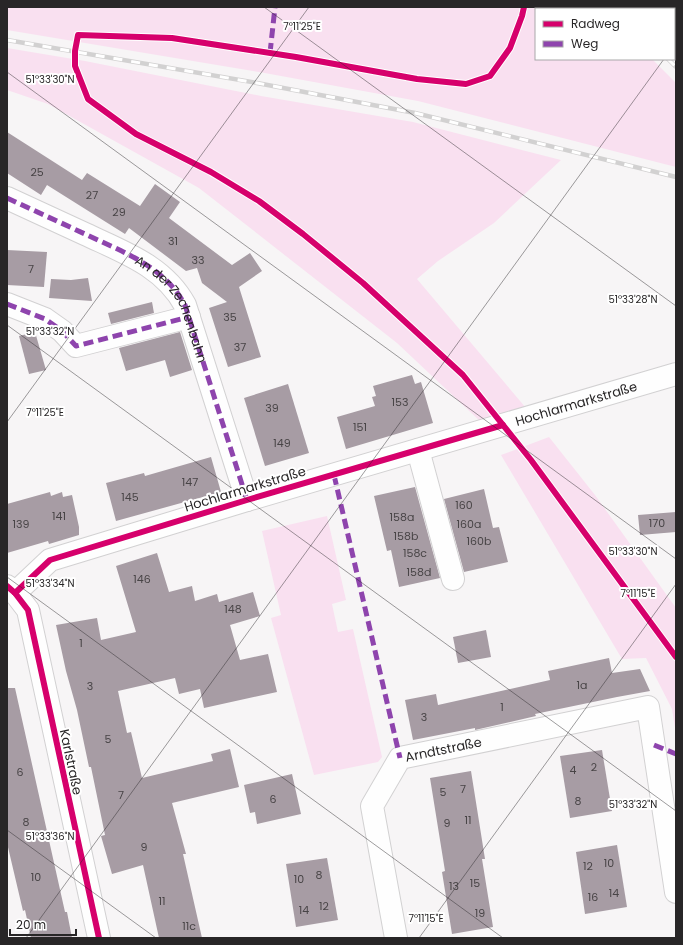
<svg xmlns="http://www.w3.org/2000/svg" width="683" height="945" font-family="Poppins,sans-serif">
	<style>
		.green { fill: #f9e0f0 }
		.building { fill: #a79ca4 }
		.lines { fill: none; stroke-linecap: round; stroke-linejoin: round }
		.minor-casing { stroke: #d2d1d2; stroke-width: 24 }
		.tertiary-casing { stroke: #d2d1d2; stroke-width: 24 }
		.minor { stroke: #fefefe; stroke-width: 22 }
		.tertiary { stroke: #fefefe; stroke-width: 22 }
		.rail-casing { stroke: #d2d1d1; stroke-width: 4.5 }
		.rail { stroke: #fff; stroke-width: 3; stroke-dasharray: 9; stroke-linecap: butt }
		.quiet { stroke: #8e44ad; stroke-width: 5; stroke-dasharray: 10 5; stroke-linecap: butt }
		.cycleway-casing { stroke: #fff; stroke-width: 8 }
		.cycleway { stroke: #d6006c; stroke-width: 6 }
		.ticks { fill: none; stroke: #282627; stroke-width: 1; stroke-opacity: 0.45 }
		.labels { text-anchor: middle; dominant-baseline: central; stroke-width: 4; stroke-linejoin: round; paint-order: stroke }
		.number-label { font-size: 11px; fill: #484446 }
		.street-label { font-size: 13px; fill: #282627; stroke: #fff }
		.ticks-label { font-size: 10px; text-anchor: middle; fill: #282627; stroke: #fff; stroke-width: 4; stroke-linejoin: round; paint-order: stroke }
	</style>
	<rect width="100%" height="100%" fill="#f7f5f6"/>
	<g class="green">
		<path d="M7,7H611L612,9H536V59H652L676,83V167L418,101L259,72L7,30Z"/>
		<path d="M7,48L85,61L261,96L413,122L561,160L494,223L438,261L417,279L526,408L481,422L397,343L199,188L48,104L7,90Z"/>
		<path d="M549,437L595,495L676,608V734L672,709L646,658L622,659L501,455Z"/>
		<path d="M327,516L346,600L332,604L338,632L353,629L382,757L378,762L314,775L271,618L281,615L262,531Z"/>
	</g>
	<g class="building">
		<path d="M7,132L82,180L87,173L140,206L155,184L180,202L169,218L232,265L250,253L262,271L239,287L261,357L228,367L209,308L227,302L202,283L197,268L186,271L129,228L125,234L47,185L41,195L7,173Z"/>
		<path d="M7,250L47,252L44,287L7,285Z"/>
		<path d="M88,278L92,301L49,298L51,279L71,280Z"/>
		<path d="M152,302L154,313L111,324L108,313Z"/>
		<path d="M35,332L46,370L29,374L19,336Z"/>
		<path d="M180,332L192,370L170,377L165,360L126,371L119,348Z"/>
		<path d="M412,375L415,384L421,382L433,423L346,449L337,417L375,406L372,397L376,396L373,386Z"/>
		<path d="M288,384L309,453L265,466L244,398Z"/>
		<path d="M211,457L221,492L116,521L106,483L144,473L145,476Z"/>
		<path d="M415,487L440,578L399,587L391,550L387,551L374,496Z"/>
		<path d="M484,489L493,528L499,527L508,562L464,572L444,499Z"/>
		<path d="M50,492L51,496L62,492L63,497L72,495L79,527V535L49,544L48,541L7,553V504Z"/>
		<path d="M676,512V532L640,535L638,515Z"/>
		<path d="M157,553L169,592L192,586L195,601L217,594L219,602L253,592L260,616L230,625L240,660L268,654L277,692L204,708L200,689L179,694L175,678L118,691L127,733L131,732L142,778L213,761L211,754L230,749L239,787L172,803L186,854H183L202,938H159L143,865L112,874L101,836L105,835L91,767H89L77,710L66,671L56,625L97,618L101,640L136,632L116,566Z"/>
		<path d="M486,630L491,657L458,663L453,637Z"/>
		<path d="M609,658L612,673L640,669L650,691L617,697L535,714L536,716L475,730V728L413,740L405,700L436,694L438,705L550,680L548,671Z"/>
		<path d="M7,688H15L65,912H67L72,938H31L25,910L23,911L7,843Z"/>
		<path d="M602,750L612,811L570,818L560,756Z"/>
		<path d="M471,771L485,859H482L493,927L452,934L442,872L445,871L430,778Z"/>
		<path d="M292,774L301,814L257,824L255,812L250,813L244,785Z"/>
		<path d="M617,845L627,907L585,914L576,852Z"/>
		<path d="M327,858L338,920L296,927L286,864Z"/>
	</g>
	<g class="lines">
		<defs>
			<g id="minor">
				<path id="s1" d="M7,198C33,210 59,222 85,234C123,252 164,266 185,305L247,500"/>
				<path d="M7,304L45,319L62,331L76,346L189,317"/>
				<path d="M418,450L453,579"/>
				<path id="s2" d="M15,593L50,560L247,500L676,374"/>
				<path id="s3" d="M396,938L372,806L400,758L648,707L676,892"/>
			</g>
			<path id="tertiary" d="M7,586L15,593L28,610L99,938"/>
		</defs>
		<use href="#minor" class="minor-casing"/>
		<use href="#tertiary" class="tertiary-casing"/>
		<use href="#minor" class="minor"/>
		<use href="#tertiary" class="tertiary"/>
		<defs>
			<g id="rail">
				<path d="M627,7L629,9"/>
				<path d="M7,40L257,83L415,113L676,177"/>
				<path d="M668,59L676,67"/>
			</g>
		</defs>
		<use href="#rail" class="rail-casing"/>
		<use href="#rail" class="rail"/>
		<g class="quiet">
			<path d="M270,53L275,7"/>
			<path d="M7,198C33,210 59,222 85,234C123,252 164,266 185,305L247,500"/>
			<path d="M7,304L45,319L62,331L76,346L189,317"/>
			<path d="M334,475L400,758"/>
			<path d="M654,745L676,754"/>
		</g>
		<defs>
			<g id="cycleway">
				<path d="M524,7L522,16L510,48L490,76L466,84L417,79L296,57L172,38L78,35L75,51V66L88,99L136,134L211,172L259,201L303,234L363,283L463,375L531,460L676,657"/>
				<path d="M7,586L15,593L28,610L99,938"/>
				<path d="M15,593L50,560L247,500L503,425"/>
			</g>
		</defs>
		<use href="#cycleway" class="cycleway-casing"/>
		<use href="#cycleway" class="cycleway"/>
	</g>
	<path class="ticks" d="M264,7L676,306M612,7L615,9M674,46L676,43M674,52L676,54M7,72L676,559M7,325L676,811M7,422L309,7M7,577L503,938M7,830L156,938M26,938L664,59M419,938L676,584"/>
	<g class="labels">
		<g class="number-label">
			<text x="37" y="172">25</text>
			<text x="92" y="195">27</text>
			<text x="119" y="212">29</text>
			<text x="173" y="241">31</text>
			<text x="198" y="260">33</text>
			<text x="31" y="269">7</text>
			<text x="230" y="317">35</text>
			<text x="240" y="347">37</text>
			<text x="400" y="402">153</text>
			<text x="272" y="408">39</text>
			<text x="360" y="427">151</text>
			<text x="282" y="443">149</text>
			<text x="190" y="482">147</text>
			<text x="130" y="497">145</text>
			<text x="464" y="505">160</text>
			<text x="59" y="516">141</text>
			<text x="402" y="517">158a</text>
			<text x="657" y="523">170</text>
			<text x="21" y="524">139</text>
			<text x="469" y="524">160a</text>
			<text x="406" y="536">158b</text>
			<text x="479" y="541">160b</text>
			<text x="415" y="553">158c</text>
			<text x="419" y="572">158d</text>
			<text x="142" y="579">146</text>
			<text x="233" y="609">148</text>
			<text x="81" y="643">1</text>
			<text x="582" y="685">1a</text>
			<text x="90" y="686">3</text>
			<text x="502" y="707">1</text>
			<text x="424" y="717">3</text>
			<text x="108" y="739">5</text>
			<text x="594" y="767">2</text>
			<text x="573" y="770">4</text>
			<text x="20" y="772">6</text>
			<text x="463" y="789">7</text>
			<text x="443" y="792">5</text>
			<text x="121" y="795">7</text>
			<text x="273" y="799">6</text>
			<text x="578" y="801">8</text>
			<text x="468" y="820">11</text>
			<text x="26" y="822">8</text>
			<text x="447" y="823">9</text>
			<text x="144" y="847">9</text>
			<text x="609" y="863">10</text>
			<text x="588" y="866">12</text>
			<text x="319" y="875">8</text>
			<text x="36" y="877">10</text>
			<text x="299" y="879">10</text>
			<text x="475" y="883">15</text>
			<text x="454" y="886">13</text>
			<text x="614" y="893">14</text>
			<text x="593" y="897">16</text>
			<text x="162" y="901">11</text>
			<text x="324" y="906">12</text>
			<text x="304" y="910">14</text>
			<text x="480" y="913">19</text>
			<text x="189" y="926">11c</text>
		</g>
		<g class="street-label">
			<text stroke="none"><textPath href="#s1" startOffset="207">An der Zechenbahn</textPath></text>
			<text stroke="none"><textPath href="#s2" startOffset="597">Hochlarmarkstraße</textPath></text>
			<text transform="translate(245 489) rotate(-17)">Hochlarmarkstraße</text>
			<text stroke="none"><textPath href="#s3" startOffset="234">Arndtstraße</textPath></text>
			<text transform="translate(71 762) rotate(78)">Karlstraße</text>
		</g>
	</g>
	<g class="ticks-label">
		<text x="302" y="30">7°11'25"E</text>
		<text x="50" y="83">51°33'30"N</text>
		<text x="633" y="303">51°33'28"N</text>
		<text x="50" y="335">51°33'32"N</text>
		<text x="45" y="416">7°11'25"E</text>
		<text x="633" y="555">51°33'30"N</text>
		<text x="50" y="587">51°33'34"N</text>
		<text x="638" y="597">7°11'15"E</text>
		<text x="633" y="808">51°33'32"N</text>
		<text x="50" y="840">51°33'36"N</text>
		<text x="426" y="922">7°11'15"E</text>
	</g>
	<rect width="683" height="945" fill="none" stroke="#282627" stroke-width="16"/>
	<rect x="535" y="8" width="140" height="52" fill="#ffffff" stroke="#a9a8a9"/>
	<rect x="543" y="21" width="20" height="6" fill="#d6006c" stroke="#a9a8a9"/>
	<text x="571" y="28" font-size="12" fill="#282627">Radweg</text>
	<rect x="543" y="41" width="20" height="6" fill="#8e44ad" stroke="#a9a8a9"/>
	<text x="571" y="48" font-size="12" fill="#282627">Weg</text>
	<path d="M10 929v6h66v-6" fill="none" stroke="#282627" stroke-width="2"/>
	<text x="16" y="929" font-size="12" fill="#282627" stroke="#ffffff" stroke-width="3" paint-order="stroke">20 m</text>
</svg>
